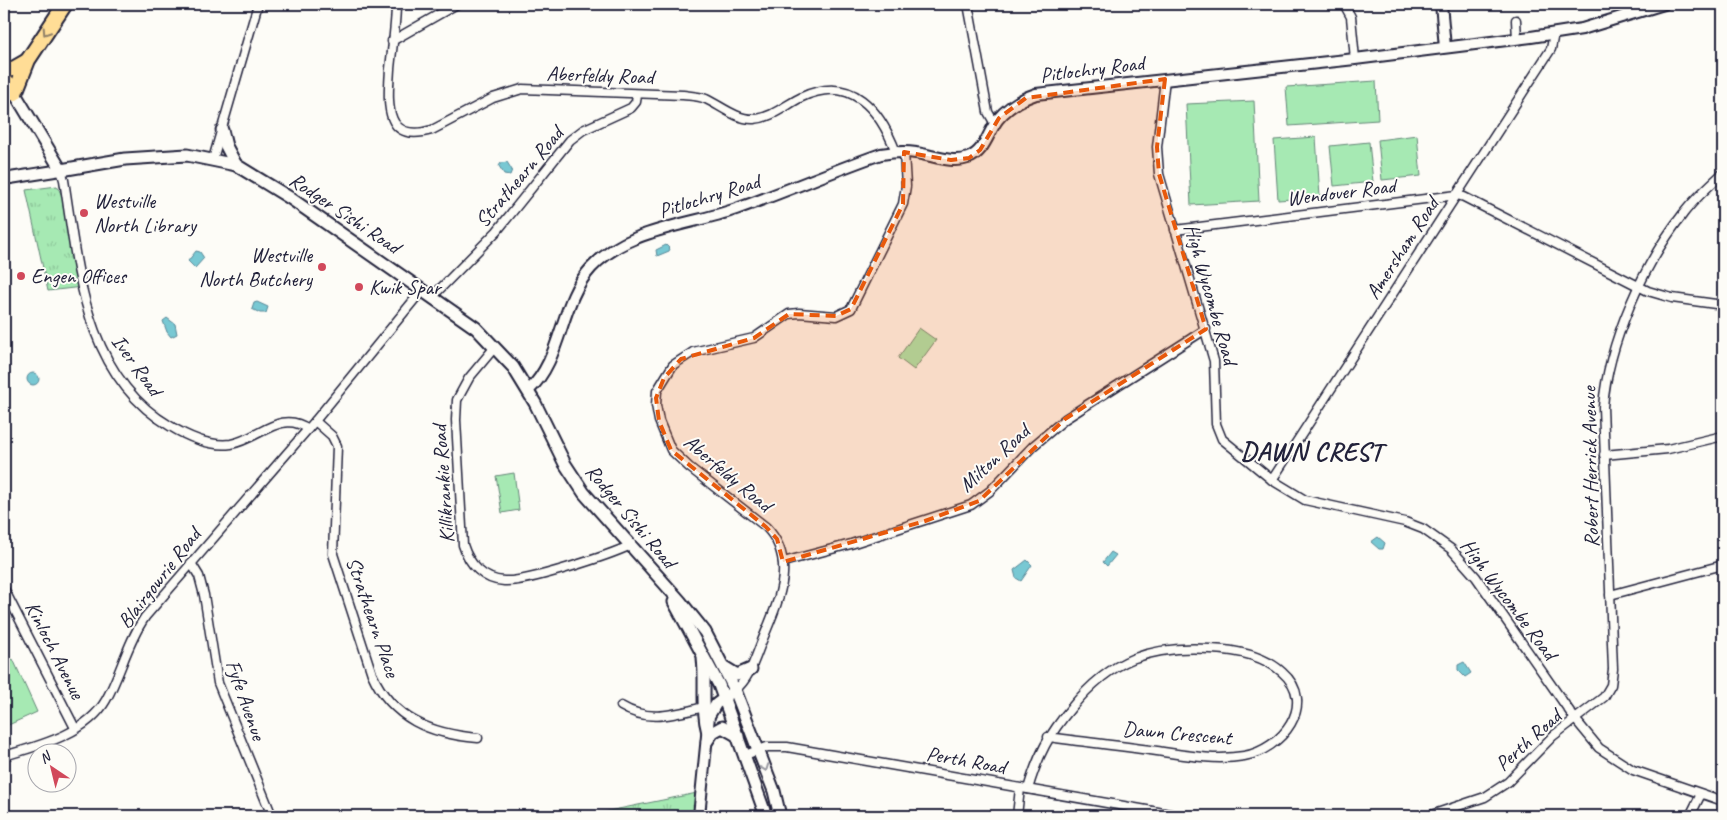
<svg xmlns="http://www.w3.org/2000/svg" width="1727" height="820" font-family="Caveat,sans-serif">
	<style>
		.grass { fill: url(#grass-tufts); stroke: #648677 }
		.pitch { fill: #a6e9b3; stroke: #648677 }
		.water { fill: #78c8d3; stroke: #568696 }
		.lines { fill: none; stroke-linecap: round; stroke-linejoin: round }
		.stream { stroke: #568696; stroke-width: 2 }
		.minor-casing { stroke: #22223b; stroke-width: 11 }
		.tertiary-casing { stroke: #22223b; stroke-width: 14 }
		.secondary-casing { stroke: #22223b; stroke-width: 15 }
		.motorway-casing { stroke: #22223b; stroke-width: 18 }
		.minor { stroke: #fdfcf7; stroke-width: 8 }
		.tertiary { stroke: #fdfcf7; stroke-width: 10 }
		.secondary { stroke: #fdfcf7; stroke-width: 11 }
		.motorway { stroke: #ffdd96; stroke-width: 14 }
		.oneway { stroke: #908068 }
		.oneway2 { stroke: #9a9aa2 }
		.marked { fill: #e8590c; fill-opacity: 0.2; stroke: #e8590c; stroke-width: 4; stroke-dasharray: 10 6; stroke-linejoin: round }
		.poi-dot { fill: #d1495b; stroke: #fdfcf7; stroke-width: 2 }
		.labels { text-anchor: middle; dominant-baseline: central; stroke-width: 4; stroke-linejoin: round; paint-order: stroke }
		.street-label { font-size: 21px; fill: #22223b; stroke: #fdfcf7 }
		.poi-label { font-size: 21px; fill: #22223b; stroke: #fdfcf7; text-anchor: start }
		.district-label { font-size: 26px; font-weight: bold; letter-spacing: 1px; fill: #22223b; stroke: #fdfcf7 }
	</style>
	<defs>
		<pattern id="grass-tufts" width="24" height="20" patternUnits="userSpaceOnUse" patternTransform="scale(1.25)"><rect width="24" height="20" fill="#a6e9b3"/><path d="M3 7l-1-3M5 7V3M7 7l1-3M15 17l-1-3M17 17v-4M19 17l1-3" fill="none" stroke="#8fc89b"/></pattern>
	</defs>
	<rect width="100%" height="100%" fill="#fdfcf7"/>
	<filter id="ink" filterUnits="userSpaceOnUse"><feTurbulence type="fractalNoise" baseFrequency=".02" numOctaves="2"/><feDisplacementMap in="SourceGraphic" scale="10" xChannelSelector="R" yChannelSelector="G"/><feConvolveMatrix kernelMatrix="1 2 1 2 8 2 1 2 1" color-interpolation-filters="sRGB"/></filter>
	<g filter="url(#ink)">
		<g class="grass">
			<path d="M57,186L68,207L82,287L48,291L26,190Z"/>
			<path d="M702,792L699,816H584Z"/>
		</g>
		<g class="pitch">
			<path d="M1376,81L1378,120L1289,126L1286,87Z"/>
			<path d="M1254,101L1259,201L1191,205L1186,104Z"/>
			<path d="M1417,135L1421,176L1382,180L1378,140Z"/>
			<path d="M1316,137L1320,197L1278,200L1274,140Z"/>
			<path d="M1369,142L1373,182L1334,186L1330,146Z"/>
			<path d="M919,328L936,340L914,370L898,358Z"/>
			<path d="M514,473L519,510L502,513L496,476Z"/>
			<path d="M13,659L37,712L4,727V664Z"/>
		</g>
		<g class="water">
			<path d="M507,162L512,170L510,175L504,174L499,166L501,163Z"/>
			<path d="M666,245L670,249L669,251L657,256L656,250Z"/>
			<path d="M196,251L200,252L204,258L195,268L188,261Z"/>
			<path d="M257,302L268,307L266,313H260L252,309L254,303Z"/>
			<path d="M167,318L175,324L177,334L171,337L167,332L163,321Z"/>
			<circle cx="33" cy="379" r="6"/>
			<path d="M1378,537L1385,543L1383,549H1379L1371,542Z"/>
			<path d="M1111,552L1116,555L1107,566L1103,562Z"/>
			<path d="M1027,560L1032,565L1021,581L1016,578L1014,570Z"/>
			<path d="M1464,662L1471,673L1465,677L1458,670V665Z"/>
		</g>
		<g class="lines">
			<path class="stream" d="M222,816L250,811L260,814"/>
			<defs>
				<g id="minor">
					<path d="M396,4C396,25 392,48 390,69C388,102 383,144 432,130L493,98L522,89L683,95C691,96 699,96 706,99C721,106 737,120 754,119C772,118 787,104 802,97C852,74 880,110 896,152"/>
					<path d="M968,4L988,112L995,124"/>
					<path d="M1344,4L1351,17L1355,59"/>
					<path d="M1516,20L1517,39"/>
					<path d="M392,41L457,4"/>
					<path d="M1165,79L1157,147L1159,174L1214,361L1216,424L1222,439L1272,480L1305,500L1405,522L1423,529L1451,549L1476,577L1575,719L1599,748L1633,770L1723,801"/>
					<path d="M213,159L258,4"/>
					<path d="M61,170L64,180C78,269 84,375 170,426C188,437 209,447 231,444C259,439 281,409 308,429"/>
					<path d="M1175,230L1457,195L1464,197L1648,291L1672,298L1723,305"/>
					<path d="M433,296L497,231L570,140L583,130L631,108L636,102L637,95"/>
					<path d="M495,347L469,378L457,400L456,420L463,545C469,564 483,580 504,581C526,583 610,555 631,545"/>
					<path d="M315,421L332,436L337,446L333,554L372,674C392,719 431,734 478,738"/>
					<path d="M1604,455L1668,449L1723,436"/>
					<path d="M1272,480L1551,49L1554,33"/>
					<path d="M783,562L851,544L971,505L990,491L1033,446L1065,419L1206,329"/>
					<path d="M191,563L199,576L204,595L218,683L272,816"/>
					<path d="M4,589L75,728"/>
					<path d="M1610,595L1723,565"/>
					<path d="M735,690C750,678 755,658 762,641C777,604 799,561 766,527L689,467L671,450L659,421L656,405L657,391L673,365L693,352L754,338L789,314L799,313L836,316L851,309L903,204L906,186L904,152"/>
					<path d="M621,706C649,723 674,714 704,707"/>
					<path d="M745,755L767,747H787L1181,816"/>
					<path d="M4,756C38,746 87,734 106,700C121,673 127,643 145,617L315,421L423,289"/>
					<path d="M1028,789C1038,755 1049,734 1072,707C1111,659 1150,645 1211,649C1236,650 1263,655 1282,672C1319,704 1281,750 1244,756C1215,761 1185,755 1157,751C1121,746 1085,742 1048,737"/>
					<path d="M1017,816L1020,788"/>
					<path d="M1428,816L1485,797L1508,782L1553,736L1604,697L1611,685L1613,669L1603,407C1608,343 1643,265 1683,214C1694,199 1709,186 1723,173"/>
					<path d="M1690,816L1701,794"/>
				</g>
				<g id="tertiary">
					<path d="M1441,4L1445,47"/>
					<path d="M4,179L61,170"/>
					<path d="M528,391C563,359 559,303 591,268C628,228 688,226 736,209C785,192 832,171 881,154C893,152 904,151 916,153C932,155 952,164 968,158C985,152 988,132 998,119C1008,107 1021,99 1036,94L1355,59L1531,37L1582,29L1664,4"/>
					<path d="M699,816L709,716L716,704L735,690"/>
				</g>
				<g id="secondary">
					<path d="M11,87L61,170L125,159L187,155L236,165L290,198L476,328L513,367L535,403L565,464L584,493L680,601L705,632L735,690L774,791L780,816"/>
					<path d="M222,130L226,146L236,165"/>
					<path d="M674,602L719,685L766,816"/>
					<path d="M703,658C706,683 701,708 708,733"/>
					<path d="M724,667L737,675L751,669"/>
					<path d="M707,741L713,732L722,727L738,736"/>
				</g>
				<g id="motorway">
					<path d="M4,70L13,69L27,61"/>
					<path d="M4,85L8,83"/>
					<path d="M15,93L28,60L65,4"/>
				</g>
			</defs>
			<use href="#minor" class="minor-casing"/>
			<use href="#tertiary" class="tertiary-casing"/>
			<use href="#secondary" class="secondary-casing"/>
			<use href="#motorway" class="motorway-casing"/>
			<use href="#minor" class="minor"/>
			<use href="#tertiary" class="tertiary"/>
			<use href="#secondary" class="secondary"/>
			<use href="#motorway" class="motorway"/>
		</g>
		<defs><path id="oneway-chevron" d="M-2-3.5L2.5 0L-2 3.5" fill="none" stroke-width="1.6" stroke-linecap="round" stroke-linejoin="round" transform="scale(1.25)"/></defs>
		<use class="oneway" href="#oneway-chevron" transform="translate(46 32) rotate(123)"/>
		<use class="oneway2" href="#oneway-chevron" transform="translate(765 768) rotate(70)"/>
	</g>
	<path class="marked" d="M1165,79L1157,147L1159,174L1206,329L1065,419L979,501L925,521L783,562L777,539L766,527L671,450L659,421L656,398L664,378L681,359L754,338L789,314L836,316L851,309L903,204L904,152L951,160L969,158L980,150L999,118L1026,98Z"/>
	<g class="poi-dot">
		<circle cx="84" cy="213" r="5"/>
		<circle cx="322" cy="267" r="5"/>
		<circle cx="21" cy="276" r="5"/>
		<circle cx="359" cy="287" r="5"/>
	</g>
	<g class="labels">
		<g class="street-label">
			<text transform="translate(1092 69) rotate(-7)">Pitlochry Road</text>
			<text transform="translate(600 75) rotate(2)">Aberfeldy Road</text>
			<text transform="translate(519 177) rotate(-50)">Strathearn Road</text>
			<text transform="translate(1341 192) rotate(-7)">Wendover Road</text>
			<text transform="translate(709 196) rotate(-17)">Pitlochry Road</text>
			<text transform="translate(345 213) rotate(34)">Rodger Sishi Road</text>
			<text transform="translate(1402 248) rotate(-57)">Amersham Road</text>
			<text transform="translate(1211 294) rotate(74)">High Wycombe Road</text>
			<text transform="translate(137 365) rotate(54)">Iver Road</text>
			<text transform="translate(994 458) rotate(-43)">Milton Road</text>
			<text transform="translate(1590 467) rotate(-91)">Robert Herrick Avenue</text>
			<text transform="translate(728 473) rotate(40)">Aberfeldy Road</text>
			<text transform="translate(443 484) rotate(-94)">Killikrankie Road</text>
			<text transform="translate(631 516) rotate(50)">Rodger Sishi Road</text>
			<text transform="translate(159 578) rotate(-52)">Blairgowrie Road</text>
			<text transform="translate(1509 599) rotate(53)">High Wycombe Road</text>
			<text transform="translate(373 617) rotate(71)">Strathearn Place</text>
			<text transform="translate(55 650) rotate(63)">Kinloch Avenue</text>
			<text transform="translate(246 700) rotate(71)">Fyfe Avenue</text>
			<text transform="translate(1177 733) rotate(5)">Dawn Crescent</text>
			<text transform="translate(1528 740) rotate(-42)">Perth Road</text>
			<text transform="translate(966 760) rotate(10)">Perth Road</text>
		</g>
		<g class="poi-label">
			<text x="94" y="201">Westville<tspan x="94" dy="24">North Library</tspan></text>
			<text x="312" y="255" text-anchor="end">Westville<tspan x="312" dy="24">North Butchery</tspan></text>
			<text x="31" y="276">Engen Offices</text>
			<text x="369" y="287">Kwik Spar</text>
		</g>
		<g class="district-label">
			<text x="1312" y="451">DAWN CREST</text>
		</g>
	</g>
	<rect width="1727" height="820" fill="none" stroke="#fdfcf7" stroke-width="20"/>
	<rect x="10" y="10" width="1707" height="800" fill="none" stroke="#22223b" stroke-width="2" filter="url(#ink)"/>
	<g transform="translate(52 768) rotate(325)"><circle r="24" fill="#fdfcf7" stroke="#a5a5ac"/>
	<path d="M0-4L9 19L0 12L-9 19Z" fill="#d1495b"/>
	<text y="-8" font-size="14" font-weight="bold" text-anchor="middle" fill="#22223b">N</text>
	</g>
</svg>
